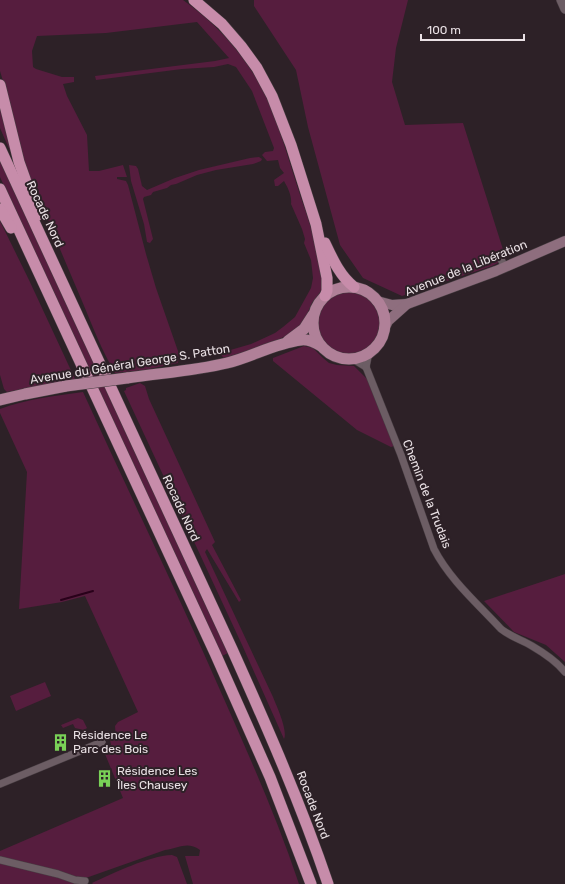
<svg xmlns="http://www.w3.org/2000/svg" width="565" height="884" font-family="Rubik,sans-serif">
	<style>
		.green { fill: #561d3e }
		.lines { fill: none; stroke-linecap: round; stroke-linejoin: round }
		.stream { stroke: #29011a; stroke-width: 2 }
		.minor-casing { stroke: #483e43; stroke-width: 8 }
		.tertiary-casing { stroke: #483e43; stroke-width: 10 }
		.secondary-casing { stroke: #483e43; stroke-width: 11 }
		.primary-casing { stroke: #483e43; stroke-width: 12 }
		.trunk-casing { stroke: #483e43; stroke-width: 12 }
		.minor { stroke: #6c5d64; stroke-width: 7 }
		.tertiary { stroke: #6c5d64; stroke-width: 9 }
		.secondary { stroke: #8e6e7e; stroke-width: 10 }
		.primary { stroke: #b08098; stroke-width: 11 }
		.trunk { stroke: #c78caa; stroke-width: 11 }
		.primary-bridge-casing { stroke: #483e43; stroke-width: 12; stroke-linecap: butt }
		.primary-bridge { stroke: #b08098; stroke-width: 11 }
		.labels { text-anchor: middle; dominant-baseline: central; stroke-width: 4; stroke-linejoin: round; paint-order: stroke }
		.street-label { font-size: 12px; fill: #eae1e5; stroke: #2d2127 }
		.poi-label { font-size: 12px; fill: #eae1e5; stroke: #2d2127; text-anchor: start }
	</style>
	<rect width="100%" height="100%" fill="#2d2127"/>
	<g class="green">
		<path d="M0,0H183C220,26 251,62 269,103C284,139 293,176 306,212C312,231 317,249 321,268C322,273 325,280 323,285C321,293 316,297 312,303C308,312 305,320 299,327C284,341 244,352 224,358L221,355L228,354L227,351L251,344L275,333L283,327L295,317L311,288L313,278L311,260L304,243L305,239L302,229L291,204C292,196 288,188 284,181L278,186H275L274,180L284,173L280,168L278,160L267,161L262,155L265,152L273,151L274,148L252,91L236,67L228,64L214,67L182,69L96,80L95,76L215,61L229,58L197,22L106,33L37,36L32,51L33,67L36,69L62,77H74V82L63,84L67,96L87,135L89,171H99L123,165L127,177H117V179L126,181L128,185L146,254L156,288L179,354L178,363L144,370L115,373C102,351 92,325 82,301C66,263 49,225 36,187H33L25,166L7,94L0,71Z"/>
		<path d="M254,0H408L396,48L392,82L405,125L463,123L506,259L492,266L402,296L363,278L340,245L308,127L296,70L254,6Z"/>
		<path d="M0,98L11,153L0,128Z"/>
		<path d="M259,157L262,159L261,161L253,164L216,170L197,175L176,184L171,185L167,188L153,192L151,195L144,197L143,199L153,239L150,243L147,242L144,224L131,181L129,165L136,166L138,169L142,186L147,190L175,178L199,170L250,158Z"/>
		<path d="M0,159L228,653L222,656L0,177Z"/>
		<path d="M0,221L29,280L75,379L7,392L4,389L0,375Z"/>
		<circle cx="349" cy="323" r="31"/>
		<path d="M304,346L313,348L323,358L329,363L337,365L354,366L367,379L394,446L391,447L357,430L273,361V358Z"/>
		<path d="M140,383L145,386L149,399L215,542L212,545L241,600L239,602L207,549L205,552L273,697C277,707 288,731 284,739L243,647L124,391L126,390V388Z"/>
		<path d="M83,392C130,495 179,596 224,699C251,760 278,821 299,884H193L185,856H199L200,850C187,841 180,848 165,850L83,879L0,858V851L123,798L103,749L111,745L110,740L116,738L115,726L118,722L138,712L85,596L62,602L19,609L27,472L0,413V409C27,399 54,396 83,392Z"/>
		<path d="M565,574V662L546,645L514,632L484,601Z"/>
		<path d="M45,682L51,696L16,711L10,696Z"/>
		<path d="M78,718L83,720L87,728L84,730L75,728L73,724L63,728L61,725Z"/>
		<path d="M172,855L177,857L187,884H93L92,883C114,873 148,856 172,855Z"/>
		<path d="M0,863L87,884H0Z"/>
	</g>
	<g class="lines">
		<path class="stream" d="M61,600L93,591"/>
		<defs>
			<g id="minor">
				<path d="M500,257L505,268"/>
				<path d="M353,359L366,367"/>
				<path d="M366,367L401,455L434,549C450,580 478,604 501,629C511,637 522,640 532,646C544,653 557,662 565,672"/>
				<path d="M366,367L369,352"/>
				<path d="M0,784L102,742"/>
				<path d="M0,860L58,874L75,880L85,881"/>
			</g>
			<path id="tertiary" d="M561,0L565,9"/>
			<g id="secondary">
				<path d="M377,301L392,305L407,304"/>
				<path d="M384,329L388,321L407,304L496,271L565,241"/>
			</g>
			<g id="primary">
				<circle cx="349" cy="323" r="36"/>
				<path d="M288,341L304,329L313,315"/>
				<path d="M127,378C160,373 194,371 227,363C252,357 275,343 301,340C308,339 314,342 321,346"/>
				<path d="M0,400L25,394L66,386"/>
			</g>
			<g id="trunk">
				<path d="M194,0L222,24L241,46L257,68L272,96L291,145L316,224L327,278V291L325,296"/>
				<path d="M0,85L19,162L38,215"/>
				<path d="M0,148L232,649C267,727 301,804 328,884"/>
				<path d="M0,189L215,653L270,777L311,884"/>
				<path d="M0,209L11,228"/>
				<path d="M325,243C333,260 340,276 354,287"/>
			</g>
		</defs>
		<use href="#minor" class="minor-casing"/>
		<use href="#tertiary" class="tertiary-casing"/>
		<use href="#secondary" class="secondary-casing"/>
		<use href="#primary" class="primary-casing"/>
		<use href="#trunk" class="trunk-casing"/>
		<use href="#minor" class="minor"/>
		<use href="#tertiary" class="tertiary"/>
		<use href="#secondary" class="secondary"/>
		<use href="#primary" class="primary"/>
		<use href="#trunk" class="trunk"/>
		<defs>
			<path id="primary-bridge" d="M66,386L127,378"/>
		</defs>
		<use href="#primary-bridge" class="primary-bridge-casing"/>
		<use href="#primary-bridge" class="primary-bridge"/>
	</g>
	<defs>
		<symbol id="building-bare" viewBox="-9 -9 18 18"><path d="M-4-6H4V6H1V3H-1V6H-4ZM-2.5-4.3h1.7v1.8h-1.7ZM.8-4.3h1.7v1.8H.8ZM-2.5-1h1.7V.8h-1.7ZM.8-1h1.7V.8H.8Z" fill="#79d157" stroke="#2d2127" stroke-width="2.5" paint-order="stroke"/></symbol>
	</defs>
	<g fill-rule="evenodd">
		<use href="#building-bare" x="48" y="730" width="25" height="25"/>
		<use href="#building-bare" x="92" y="766" width="25" height="25"/>
	</g>
	<g class="labels">
		<g class="street-label">
			<text transform="translate(45 214) rotate(65)">Rocade Nord</text>
			<text transform="translate(466 268) rotate(-22)">Avenue de la Libération</text>
			<text transform="translate(130 364) rotate(-9)">Avenue du Général George S. Patton</text>
			<text transform="translate(427 494) rotate(69)">Chemin de la Trudais</text>
			<text transform="translate(181 508) rotate(65)">Rocade Nord</text>
			<text transform="translate(313 805) rotate(69)">Rocade Nord</text>
		</g>
		<g class="poi-label">
			<text x="73" y="735">Résidence Le<tspan x="73" dy="14">Parc des Bois</tspan></text>
			<text x="117" y="771">Résidence Les<tspan x="117" dy="14">Îles Chausey</tspan></text>
		</g>
	</g>
	<path d="M421 34v6h103v-6" fill="none" stroke="#eae1e5" stroke-width="2"/>
	<text x="427" y="34" font-size="12" fill="#eae1e5" stroke="#2d2127" stroke-width="3" paint-order="stroke">100 m</text>
</svg>
